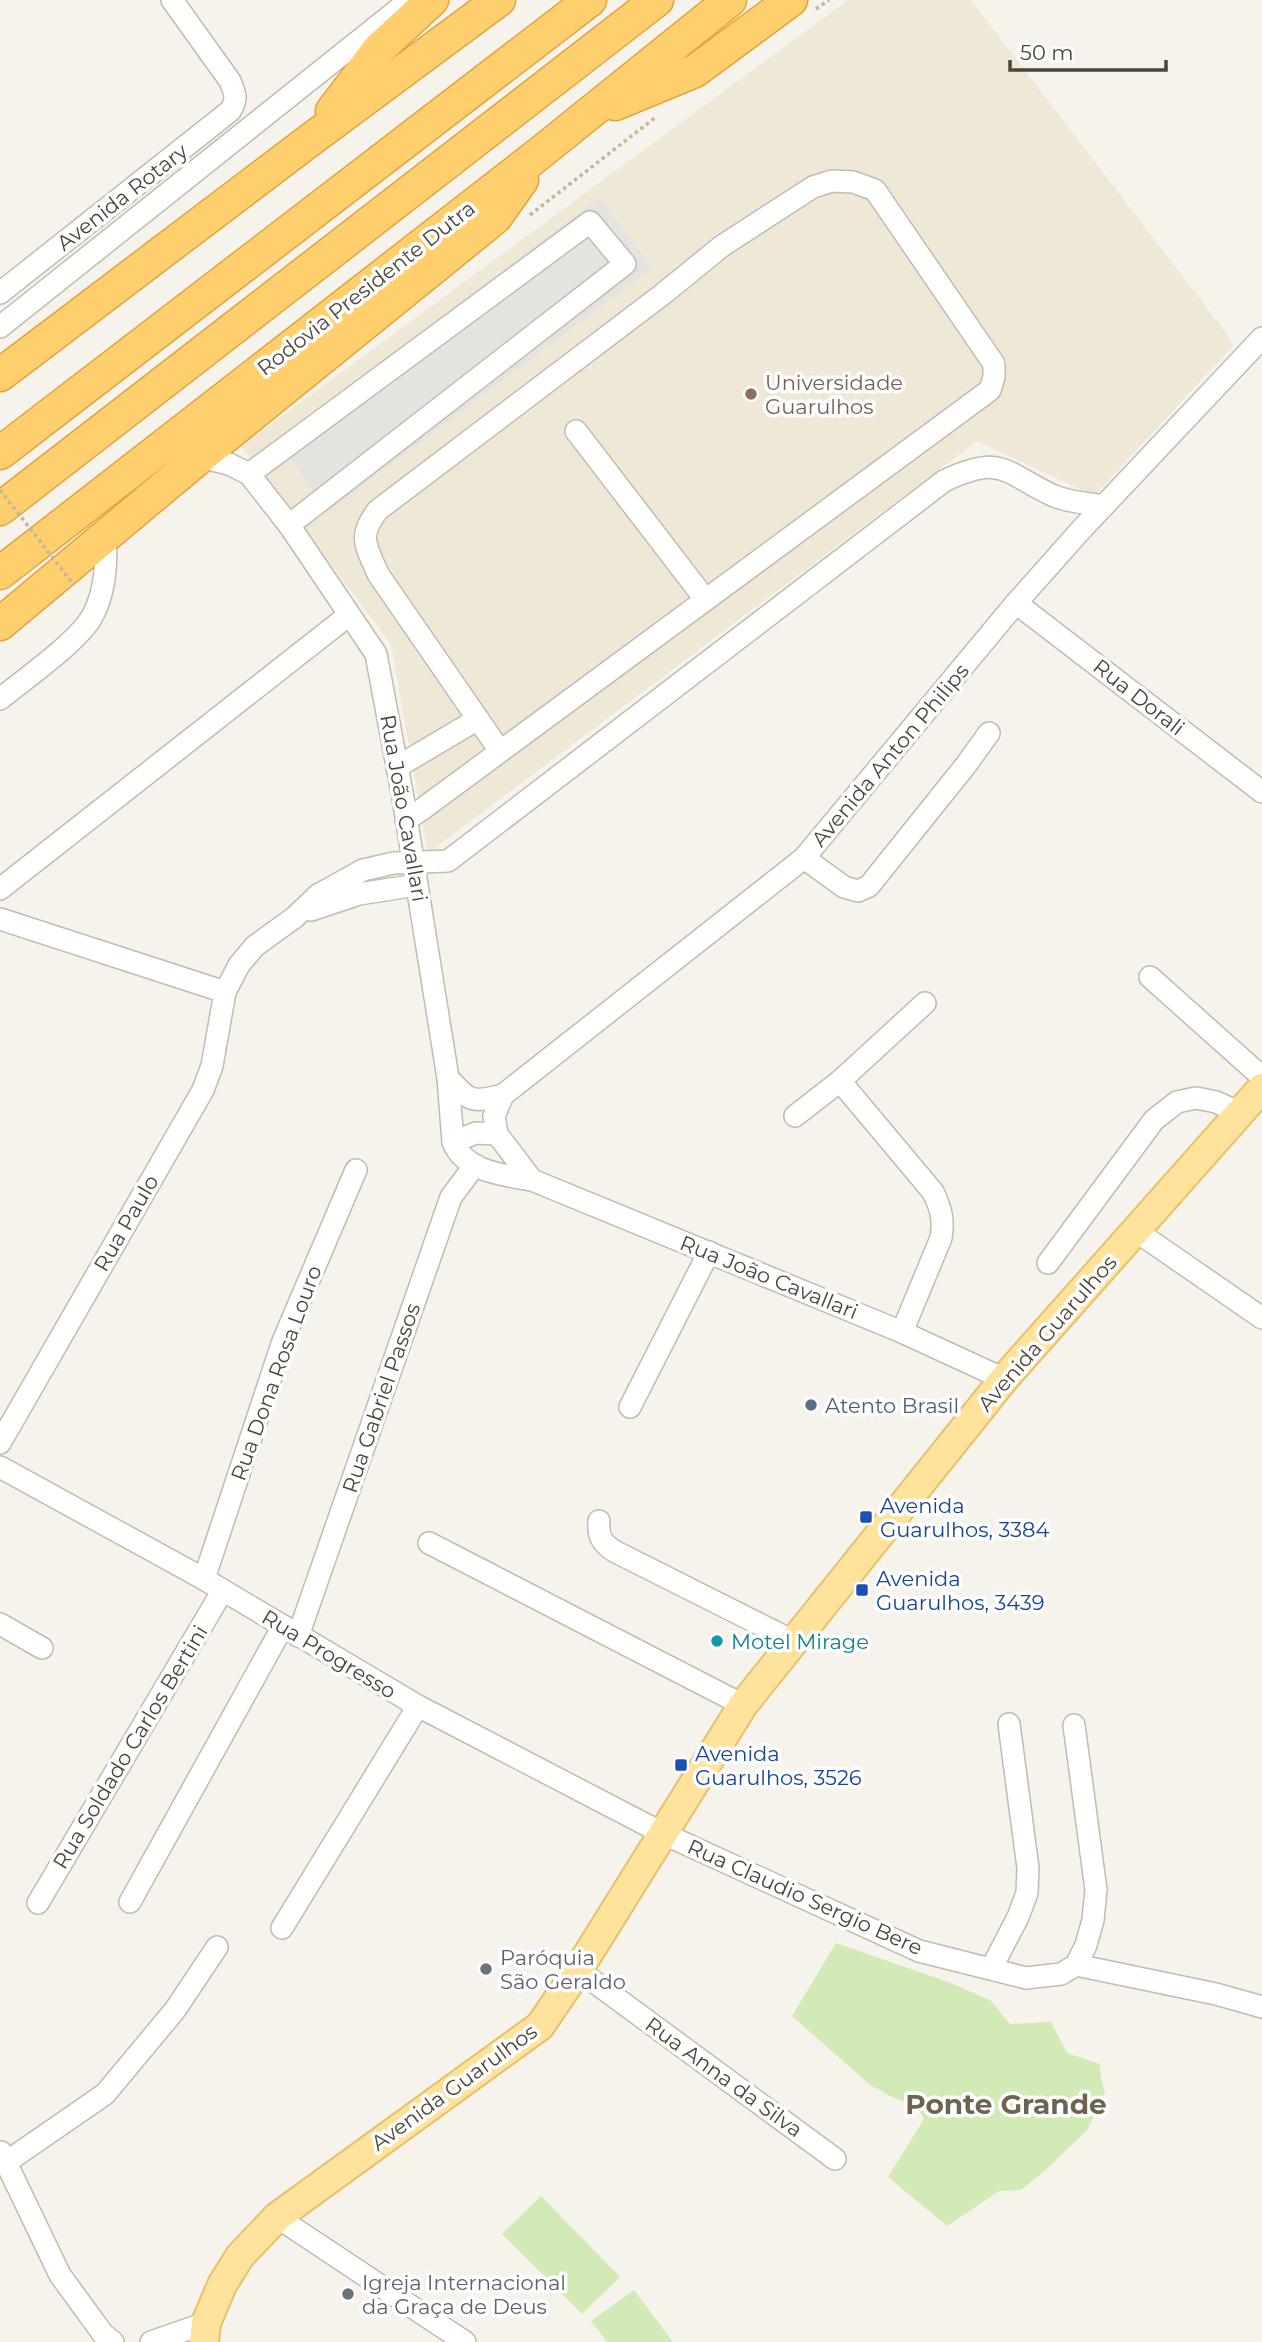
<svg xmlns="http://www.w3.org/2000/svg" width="1262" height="2342" font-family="Montserrat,sans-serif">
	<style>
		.education { fill: #efe8d6 }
		.green { fill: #d2eab5 }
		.parking { fill: #e5e3e0 }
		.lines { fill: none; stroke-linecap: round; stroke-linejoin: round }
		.minor-casing { stroke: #c2bbae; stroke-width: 24 }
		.major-casing { stroke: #e6c16a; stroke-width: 32 }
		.highway-casing { stroke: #e0a43c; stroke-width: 35 }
		.path { stroke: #c4b79f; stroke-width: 3.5; stroke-dasharray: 3.5 3.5; stroke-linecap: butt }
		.minor { stroke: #fff; stroke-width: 21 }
		.major { stroke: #ffe39c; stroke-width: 28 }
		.highway { stroke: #ffcf6e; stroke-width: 32 }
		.path-bridge { stroke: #c4b79f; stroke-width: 3.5; stroke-dasharray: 3.5 3.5; stroke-linecap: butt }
		.education-dot { fill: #8d6e63; stroke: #fff; stroke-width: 2.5 }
		.service-dot { fill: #5c6f8a; stroke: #fff; stroke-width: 2.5 }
		.transit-dot { fill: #1a4fb4; stroke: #fff; stroke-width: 2.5 }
		.culture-dot { fill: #0f9aa8; stroke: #fff; stroke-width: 2.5 }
		.worship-dot { fill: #6b7280; stroke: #fff; stroke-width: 2.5 }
		.labels { text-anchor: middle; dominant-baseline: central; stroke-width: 7; stroke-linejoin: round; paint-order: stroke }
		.street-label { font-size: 21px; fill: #4b4439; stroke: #fff }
		.education-label { font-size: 21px; fill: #785e54; stroke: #fff; text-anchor: start }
		.service-label { font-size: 21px; fill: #4e5e75; stroke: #fff; text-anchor: start }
		.transit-label { font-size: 21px; fill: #164399; stroke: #fff; text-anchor: start }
		.culture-label { font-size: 21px; fill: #0d838f; stroke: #fff; text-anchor: start }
		.worship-label { font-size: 21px; fill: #5b616d; stroke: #fff; text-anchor: start }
		.district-label { font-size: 28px; font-weight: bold; fill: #6e6250; stroke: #fff }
	</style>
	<rect width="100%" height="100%" fill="#f6f3ec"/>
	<path class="education" d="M848,0H971L1226,333L1233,346L1094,496L977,441L428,853L391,644L241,446Z"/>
	<g class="green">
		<path d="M836,1943L948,1982L990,2000L1010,2024L1051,2022L1067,2053L1100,2064L1101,2080L1105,2091L1088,2129L1048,2168L1021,2190L999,2191L947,2226L888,2177L924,2119L916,2105L894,2098L870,2085L792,2016Z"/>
		<path d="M541,2196L620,2277L582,2314L502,2234Z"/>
		<path d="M634,2290L673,2342H607L591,2321Z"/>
	</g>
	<path class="parking" d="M599,198L652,268L329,511L276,440Z"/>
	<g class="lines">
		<defs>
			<g id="minor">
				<path d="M0,293L230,111C238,99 235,93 230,81L172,0"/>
				<path d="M0,327L410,0"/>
				<path d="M576,431L705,599"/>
				<path d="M200,457L229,464L249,474L289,525L376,654L403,798L448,1078L453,1142C465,1172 504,1175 532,1180L902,1332L1004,1379"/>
				<path d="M249,474L590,222L625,264L289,525"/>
				<path d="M1016,603L1262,792"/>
				<path d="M0,699C25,679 73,645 90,620C105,596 107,563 105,536"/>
				<path d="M397,767L478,719"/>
				<path d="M406,820L421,810L990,390L994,377V364L875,190L853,182L832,181L813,187L722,246L663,294L378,510C357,537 366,545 378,574L500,751"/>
				<path d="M804,858L844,887L858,891L869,886L966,765L989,733"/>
				<path d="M0,889L349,615"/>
				<path d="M311,910L359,894L417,885"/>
				<path d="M0,919L225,992"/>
				<path d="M1150,977L1262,1077"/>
				<path d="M448,1078C470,1102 472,1103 503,1095"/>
				<path d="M795,1116L840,1081"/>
				<path d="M453,1142L476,1133L497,1134"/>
				<path d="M532,1180L497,1134L494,1116L503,1095L804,858L1016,603L1080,531L1262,338"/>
				<path d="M1136,1231L1262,1318"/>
				<path d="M1048,1263L1154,1120L1177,1102L1196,1098L1216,1102L1240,1113"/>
				<path d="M902,1332L941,1238C944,1220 941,1208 933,1192L840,1081L925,1003"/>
				<path d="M630,1407L709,1252"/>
				<path d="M0,1443L203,1090L212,1066L225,992L239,965L255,946L295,917L318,895L363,870L394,863L448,861L944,481C1003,453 1004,473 1054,496C1068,502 1087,503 1103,506"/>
				<path d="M0,1467L204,1579L418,1706L662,1833L919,1951L1026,1978L1061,1974L1076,1965L1086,1945L1093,1920L1096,1890L1074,1725"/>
				<path d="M599,1521C598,1536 601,1542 614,1551L793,1641"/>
				<path d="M429,1543L743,1705"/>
				<path d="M204,1579L283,1341L356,1170"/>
				<path d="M0,1624L42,1648"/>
				<path d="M298,1636L451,1197L475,1165"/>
				<path d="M130,1902L283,1626"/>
				<path d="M38,1903L223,1590"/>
				<path d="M282,1928L418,1706"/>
				<path d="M1076,1965L1216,1994L1262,2007"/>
				<path d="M991,1969L1018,1917L1027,1893L1028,1868L1009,1724"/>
				<path d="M578,1970L835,2159"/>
				<path d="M1,2152L60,2275L103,2334L113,2342"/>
				<path d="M5,2163L105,2094L175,2010L217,1947"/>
				<path d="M277,2217L465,2342"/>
				<path d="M151,2342L206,2323"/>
			</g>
			<path id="major" d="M204,2342L206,2323L222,2285L240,2256L277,2217L540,2026L578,1970L743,1705L1004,1379L1262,1088"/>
			<g id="highway">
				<path d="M615,104L695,71L791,0"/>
				<path d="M332,111L379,49L432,0"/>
				<path d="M0,375L310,140L499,0"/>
				<path d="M0,453L590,0"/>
				<path d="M0,509L657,0"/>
				<path d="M0,573L540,153L730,0"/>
				<path d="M0,624L200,457L495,218L522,180"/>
			</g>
		</defs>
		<use href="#minor" class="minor-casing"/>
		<use href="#major" class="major-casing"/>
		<use href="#highway" class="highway-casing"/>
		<g class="path">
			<path d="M816,9L829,0"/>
			<path d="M530,215L656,117"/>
		</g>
		<use href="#minor" class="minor"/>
		<use href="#major" class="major"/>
		<use href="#highway" class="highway"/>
		<path class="path-bridge" d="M0,490L74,585"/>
	</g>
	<circle class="education-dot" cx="751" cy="394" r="7"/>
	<circle class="service-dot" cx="811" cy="1405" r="7"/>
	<g class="transit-dot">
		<rect x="859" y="1510" width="14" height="14" rx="3.5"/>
		<rect x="855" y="1583" width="14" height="14" rx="3.5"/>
		<rect x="674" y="1758" width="14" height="14" rx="3.5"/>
	</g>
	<circle class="culture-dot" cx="717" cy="1641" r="7"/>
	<g class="worship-dot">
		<circle cx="486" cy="1969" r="7"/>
		<circle cx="348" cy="2294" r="7"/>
	</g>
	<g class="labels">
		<g class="street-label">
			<text transform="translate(122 197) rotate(-38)">Avenida Rotary</text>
			<text transform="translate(366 288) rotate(-38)">Rodovia Presidente Dutra</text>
			<text transform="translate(1139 697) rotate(38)">Rua Dorali</text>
			<text transform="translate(890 755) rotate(-50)">Avenida Anton Philips</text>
			<text transform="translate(404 808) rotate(80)">Rua João Cavallari</text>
			<text transform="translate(126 1223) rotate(-60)">Rua Paulo</text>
			<text transform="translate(769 1277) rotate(22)">Rua João Cavallari</text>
			<text transform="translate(1047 1333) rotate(-49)">Avenida Guarulhos</text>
			<text transform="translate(276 1373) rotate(-70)">Rua Dona Rosa Louro</text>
			<text transform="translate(381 1398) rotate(-71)">Rua Gabriel Passos</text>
			<text transform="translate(329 1654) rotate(31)">Rua Progresso</text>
			<text transform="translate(130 1747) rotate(-59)">Rua Soldado Carlos Bertini</text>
			<text transform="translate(805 1897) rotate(24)">Rua Claudio Sergio Bere</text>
			<text transform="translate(724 2077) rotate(36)">Rua Anna da Silva</text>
			<text transform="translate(454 2087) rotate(-36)">Avenida Guarulhos</text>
		</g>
		<g class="education-label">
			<text x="765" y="382">Universidade<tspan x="765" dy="24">Guarulhos</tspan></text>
		</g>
		<g class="service-label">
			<text x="825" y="1405">Atento Brasil</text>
		</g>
		<g class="transit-label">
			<text x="880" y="1505">Avenida<tspan x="880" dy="24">Guarulhos, 3384</tspan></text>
			<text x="876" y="1578">Avenida<tspan x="876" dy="24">Guarulhos, 3439</tspan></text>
			<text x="695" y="1753">Avenida<tspan x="695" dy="24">Guarulhos, 3526</tspan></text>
		</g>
		<g class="culture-label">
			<text x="731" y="1641">Motel Mirage</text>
		</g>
		<g class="worship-label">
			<text x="500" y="1957">Paróquia<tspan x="500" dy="24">São Geraldo</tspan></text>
			<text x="362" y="2282">Igreja Internacional<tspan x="362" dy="24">da Graça de Deus</tspan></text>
		</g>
		<g class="district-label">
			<text x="1006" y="2104">Ponte Grande</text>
		</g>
	</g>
	<path d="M1010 60v10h156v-10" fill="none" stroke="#4b4439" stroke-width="3.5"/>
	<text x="1020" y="60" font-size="21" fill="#4b4439" stroke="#ffffff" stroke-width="5" paint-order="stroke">50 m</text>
</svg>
